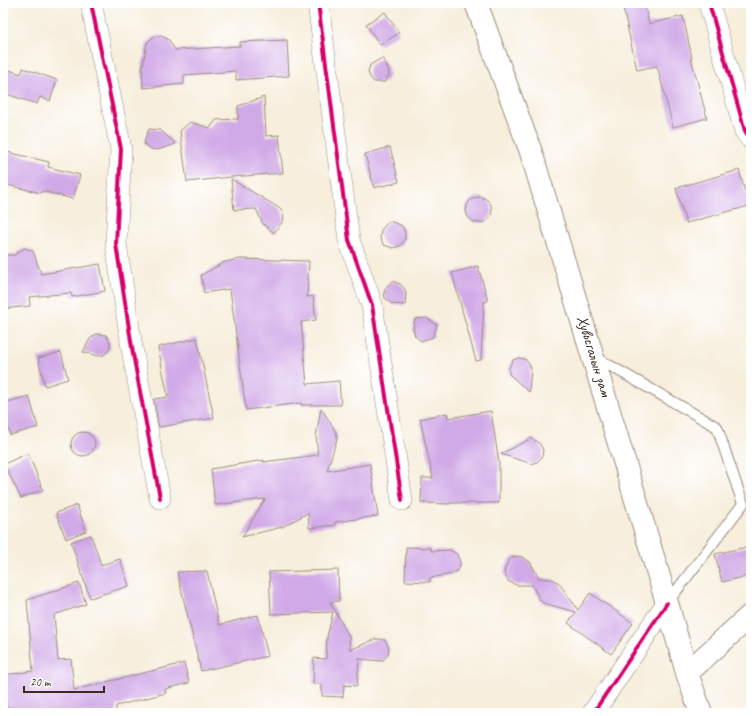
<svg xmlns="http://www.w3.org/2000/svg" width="754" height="716" font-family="Caveat,sans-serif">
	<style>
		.building { fill: #d0a9e7 }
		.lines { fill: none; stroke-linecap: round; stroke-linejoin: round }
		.service-casing { stroke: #998c7d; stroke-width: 12 }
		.minor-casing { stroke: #998c7d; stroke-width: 22 }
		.tertiary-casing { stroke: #998c7d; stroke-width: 24 }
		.secondary-casing { stroke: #998c7d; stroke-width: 24 }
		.service { stroke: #fff; stroke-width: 10 }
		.minor { stroke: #fff; stroke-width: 21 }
		.tertiary { stroke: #fff; stroke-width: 22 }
		.secondary { stroke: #fff; stroke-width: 22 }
		.cycleway-casing { stroke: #fff; stroke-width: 6 }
		.cycleway { stroke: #d6006c; stroke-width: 4 }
		.labels { text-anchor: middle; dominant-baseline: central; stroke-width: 3; stroke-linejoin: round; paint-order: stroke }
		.street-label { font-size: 16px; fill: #3b2a1e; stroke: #fff }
	</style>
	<rect width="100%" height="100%" fill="#fff"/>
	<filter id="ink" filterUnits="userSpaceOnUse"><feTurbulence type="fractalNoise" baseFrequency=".025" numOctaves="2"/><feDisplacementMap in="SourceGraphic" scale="8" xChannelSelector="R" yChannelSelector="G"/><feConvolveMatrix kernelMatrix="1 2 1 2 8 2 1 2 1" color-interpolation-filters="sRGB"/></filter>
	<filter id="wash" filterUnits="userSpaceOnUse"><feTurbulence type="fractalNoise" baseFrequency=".012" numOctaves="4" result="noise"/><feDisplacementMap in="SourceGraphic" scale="16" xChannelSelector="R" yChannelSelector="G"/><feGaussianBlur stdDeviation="0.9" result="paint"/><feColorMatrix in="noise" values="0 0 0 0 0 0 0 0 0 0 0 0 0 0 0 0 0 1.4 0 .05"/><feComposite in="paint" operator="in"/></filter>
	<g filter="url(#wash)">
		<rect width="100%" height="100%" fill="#f7eedc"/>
		<g id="blocks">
			<g class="building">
				<path d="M622,3H644L649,24L683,16L692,58H691L707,118L673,127L657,66L637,70Z"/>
				<path d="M385,12L399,33L380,45L366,24Z"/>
				<path d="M157,36H162L169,40L175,50L240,46V42L287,40L289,76L236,80V71L184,75V84L143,88L142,68L147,43L153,37Z"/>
				<path d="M382,58L388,68L389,75L385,82H374L370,77L368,72L370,65Z"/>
				<path d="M3,68L21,74L23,68L57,80L50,101L40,97L37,104L3,93Z"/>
				<path d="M264,97L266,136L279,135L283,173L231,177L187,182L180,131L190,122L210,128L216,120L238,119V106Z"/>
				<path d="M149,129L160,130L176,144L157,150L151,149L144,144L146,136Z"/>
				<path d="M390,147L399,182L374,188L365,154Z"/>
				<path d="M3,151L49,162L48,167L80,175L73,199L42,191L41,193L3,184Z"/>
				<path d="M739,170L749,206L686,223L676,188Z"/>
				<path d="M231,179L279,208L282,211L284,219L282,222L274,233L263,224L256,209L234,210Z"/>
				<circle cx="479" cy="210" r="13"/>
				<path d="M389,221L398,224L402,226L404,230L405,234V239L403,242L400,246L393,248L384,245L382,242L380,238L381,230Z"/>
				<path d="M25,248L33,251L41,274L100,264L105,291L72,297L71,293L29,297L30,306L3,309V255H15L19,251Z"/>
				<path d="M240,259L309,261L307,297L313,296L316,320L301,322L307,384L339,381L341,405H301V403L246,410L230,289L204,293L201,275L225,262Z"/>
				<path d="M478,266L488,301L484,302L481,360L476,361L452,273Z"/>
				<path d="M393,281L400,284L404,288L406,292L405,305L392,304L385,298L384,293L385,289L387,286Z"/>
				<path d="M427,318L437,325L433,337L421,341L415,336L414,332L413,329L415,319Z"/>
				<path d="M96,334L106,335L110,342V349L104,355L98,356L83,352L90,339Z"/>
				<path d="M197,338L214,418L159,427L154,399L168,397L158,347Z"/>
				<path d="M61,352L68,379L45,386L38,358Z"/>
				<path d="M518,358L525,359L529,364L531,368L529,392L509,374V368L510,365L513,360Z"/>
				<path d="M29,396L38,427L10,435L3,408V403Z"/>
				<path d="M321,408L336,432L337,436V439L327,471L370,464L378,516L335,522V525L309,528L308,513L282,527L242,537L265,499L215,505L211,469L264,460L263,462L318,455L316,437Z"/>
				<path d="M491,411L499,463V503H450V504L421,503L422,478H433L420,419L447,413L448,418Z"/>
				<circle cx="83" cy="444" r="12"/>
				<path d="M532,438L540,444L543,450L542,457L537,462L532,464L501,454Z"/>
				<path d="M28,453L43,490L21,498L4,464Z"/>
				<path d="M77,505L86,531L66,539L56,513Z"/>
				<path d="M91,535L101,565L120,559L129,586L90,598L71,542Z"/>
				<path d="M751,546V575L722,582L715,554Z"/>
				<path d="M406,547L431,548V551L450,550L457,554L460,562V566L456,572L452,574L430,578V582L405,581Z"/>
				<path d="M517,556L522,557L526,559L530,562L539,578L552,579L559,583L578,610L590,593L633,623L611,654L568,623L576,612L543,603L540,600L532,585H516L508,581L504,573L505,568L509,560L513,557Z"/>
				<path d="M338,570L339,601L330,602L349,636L350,650L376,639H380L385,640L389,648L388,655L382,661L359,659L357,686L344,685L343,697L322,696V684H313L314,658L326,659L327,637L333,612L271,614L269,572Z"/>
				<path d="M207,571L219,625L258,615L268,656L201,671L177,572Z"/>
				<path d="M79,583L86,604L54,615L58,660L71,659L74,690L184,663L189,683L165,689L166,693L116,706V713H13V707L7,708L3,675L33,671L27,600Z"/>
			</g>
		</g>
	</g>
	<g filter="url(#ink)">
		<use href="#blocks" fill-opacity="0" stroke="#998c7d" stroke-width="1"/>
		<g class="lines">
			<defs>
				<path id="service" d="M595,357L717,427L743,504L667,603"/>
				<g id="minor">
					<path d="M91,3L121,149L116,244L133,354L160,498"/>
					<path d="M318,3L349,240L372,305L402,500"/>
					<path d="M709,3L745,131L751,139"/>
					<path d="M593,713L667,603"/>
				</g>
				<path id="tertiary" d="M687,673L751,615"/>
				<path id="secondary" d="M476,3L531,152L667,603L687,673L701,713"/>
			</defs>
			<use href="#service" class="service-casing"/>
			<use href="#minor" class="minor-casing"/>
			<use href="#tertiary" class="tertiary-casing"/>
			<use href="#secondary" class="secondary-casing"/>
			<use href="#service" class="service"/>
			<use href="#minor" class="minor"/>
			<use href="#tertiary" class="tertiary"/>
			<use href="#secondary" class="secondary"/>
			<defs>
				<g id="cycleway">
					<path d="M91,3L121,149L116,244L133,354L160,498"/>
					<path d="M318,3L349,240L372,305L402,500"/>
					<path d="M709,3L745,131L751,139"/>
					<path d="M593,713L667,603"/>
				</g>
			</defs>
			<use href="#cycleway" class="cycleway-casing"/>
			<use href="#cycleway" class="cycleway"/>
		</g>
	</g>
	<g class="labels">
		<g class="street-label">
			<text transform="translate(594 356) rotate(73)">Хувьсгалын зам</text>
		</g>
	</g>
	<rect width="754" height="716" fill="none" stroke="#fff" stroke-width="16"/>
	<path d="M24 686v6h80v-6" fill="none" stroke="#3b2a1e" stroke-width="2"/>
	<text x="30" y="686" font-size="12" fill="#3b2a1e" stroke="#ffffff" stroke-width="3" paint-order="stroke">20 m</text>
</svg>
